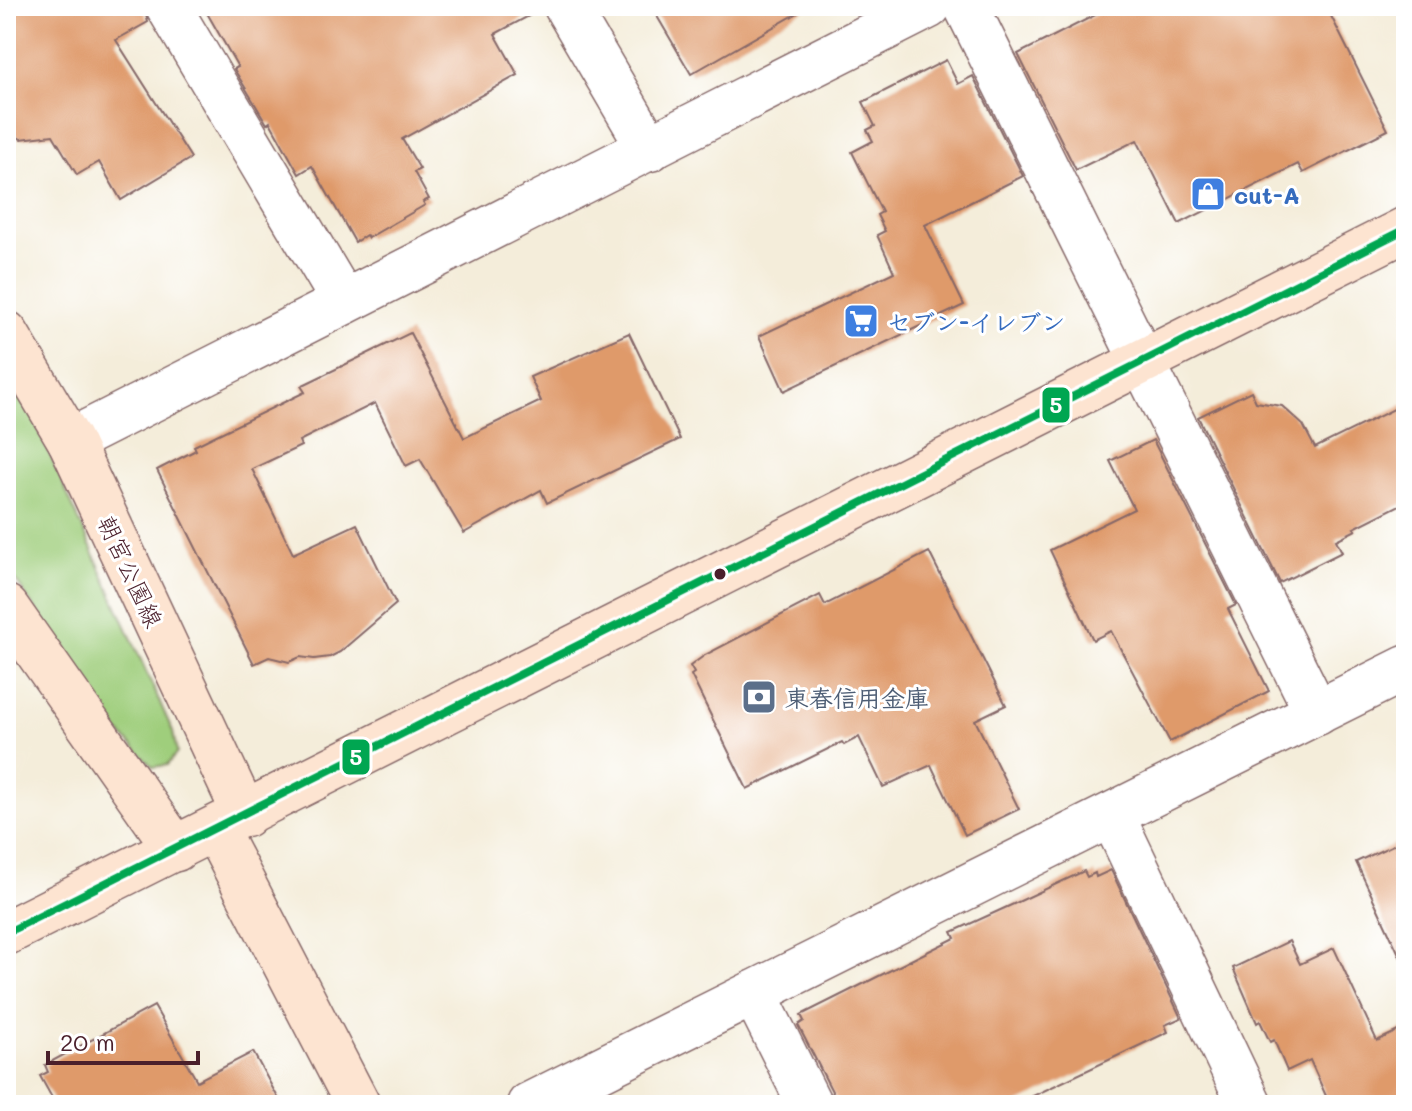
<svg xmlns="http://www.w3.org/2000/svg" width="1412" height="1111" font-family="Mali,'Klee One',sans-serif">
	<style>
		.green { fill: #9fce7b; stroke: #747653; stroke-width: 2 }
		.building { fill: #df9a6a }
		.lines { fill: none; stroke-linecap: round; stroke-linejoin: round }
		.street-casing { stroke: #866768; stroke-width: 47 }
		.secondary-casing { stroke: #866768; stroke-width: 47 }
		.street { stroke: #fff; stroke-width: 44 }
		.secondary { stroke: #fde4d1; stroke-width: 44 }
		.bus-1-casing { stroke: #fff; stroke-width: 14 }
		.bus-1 { stroke: #00a651; stroke-width: 8 }
		.bus-dot { fill: #4a1f2b; stroke: #fff; stroke-width: 3 }
		.labels { text-anchor: middle; dominant-baseline: central; stroke-width: 6; stroke-linejoin: round; paint-order: stroke }
		.shop-label { font-size: 24px; font-weight: bold; fill: #366cbe; stroke: #fff; text-anchor: start }
		.street-label { font-size: 24px; fill: #4a1f2b; stroke: #fff }
		.service-label { font-size: 24px; font-weight: bold; fill: #4e5e75; stroke: #fff; text-anchor: start }
		.line-badge { stroke: #fff; stroke-width: 3 }
		.badge-label { font-size: 22px; text-anchor: middle; font-weight: bold; fill: #fff }
	</style>
	<rect width="100%" height="100%" fill="#fff"/>
	<filter id="ink" filterUnits="userSpaceOnUse"><feTurbulence type="fractalNoise" baseFrequency=".0125" numOctaves="2"/><feDisplacementMap in="SourceGraphic" scale="16" xChannelSelector="R" yChannelSelector="G"/><feConvolveMatrix kernelMatrix="1 2 1 2 8 2 1 2 1" color-interpolation-filters="sRGB"/></filter>
	<filter id="wash" filterUnits="userSpaceOnUse"><feTurbulence type="fractalNoise" baseFrequency=".006" numOctaves="4" result="noise"/><feDisplacementMap in="SourceGraphic" scale="32" xChannelSelector="R" yChannelSelector="G"/><feGaussianBlur stdDeviation="1.8" result="paint"/><feColorMatrix in="noise" values="0 0 0 0 0 0 0 0 0 0 0 0 0 0 0 0 0 1.4 0 .05"/><feComposite in="paint" operator="in"/></filter>
	<g filter="url(#wash)">
		<rect width="100%" height="100%" fill="#f4edda"/>
		<path class="green" d="M6,365L22,392L173,732L177,753L167,765L153,767L119,732L6,566Z"/>
		<g id="blocks">
			<g class="building">
				<path d="M6,6H143L148,22L116,40L191,158L121,200L99,162L77,175L53,135L21,139L6,130V107L11,86L6,79Z"/>
				<path d="M203,6H541L542,9L495,34L518,75L402,139L420,169L414,172L429,199L423,202L425,205L368,238L366,235L355,242L312,166L299,174L270,122L267,124L234,69L238,67Z"/>
				<path d="M651,6H810L691,74Z"/>
				<path d="M1113,6H1326L1388,130L1303,173L1298,164L1179,224L1137,140L1076,170L1018,54Z"/>
				<path d="M946,60L958,84L973,76L1023,176L925,225L964,305L784,391L759,336L894,272L877,235L885,231L877,215L882,212L852,152L873,141L867,130L875,126L863,102Z"/>
				<path d="M410,333L464,438L541,401L530,377L629,333L680,439L547,503L541,490L464,533L420,459L406,466L375,403L299,441L301,446L252,469L293,554L357,524L396,604L340,652L330,657L314,659L300,657L289,662L269,657L254,664L157,470L196,450L194,446L305,392L301,386Z"/>
				<path d="M1251,391L1256,402L1282,406L1303,425L1315,448L1406,403V502L1354,528L1356,530L1336,540L1342,552L1280,583L1198,417Z"/>
				<path d="M1153,440L1236,605L1228,609L1269,691L1170,742L1111,631L1093,640L1050,550L1134,509L1110,461Z"/>
				<path d="M929,552L1006,705L975,720L1019,809L965,835L931,765L883,787L859,737L844,745L842,742L747,789L691,675L694,673L690,666L705,655L820,595L825,605Z"/>
				<path d="M1406,839V969L1356,862Z"/>
				<path d="M1111,870L1181,1018L1165,1025L1168,1032L1014,1105H839L798,1025L804,1021L801,1015L955,938L952,932L1018,902L1084,871L1087,877L1095,873L1096,877Z"/>
				<path d="M1289,941L1300,964L1334,948L1377,1041L1406,1027V1105H1330L1310,1060L1287,1071L1274,1040L1270,1042L1260,1021L1257,1023L1233,968Z"/>
				<path d="M154,1006L197,1081L253,1052L282,1105H56L40,1076L48,1072L45,1065Z"/>
			</g>
		</g>
	</g>
	<g filter="url(#ink)">
		<use href="#blocks" fill-opacity="0" stroke="#866768" stroke-width="2"/>
		<g class="lines">
			<defs>
				<g id="street">
					<path d="M168,6L344,302"/>
					<path d="M566,6L650,149"/>
					<path d="M966,6L1317,713"/>
					<path d="M70,441L929,6"/>
					<path d="M1112,815L1250,1105"/>
					<path d="M754,993L810,1105"/>
					<path d="M529,1105L1406,668"/>
				</g>
				<g id="secondary">
					<path d="M6,333L70,441L245,815"/>
					<path d="M6,607L176,849"/>
					<path d="M215,829L358,1105"/>
					<path d="M6,933L1406,229"/>
				</g>
			</defs>
			<use href="#street" class="street-casing"/>
			<use href="#secondary" class="secondary-casing"/>
			<use href="#street" class="street"/>
			<use href="#secondary" class="secondary"/>
			<defs>
				<path id="bus-1" d="M6,933L1406,229"/>
			</defs>
			<use href="#bus-1" class="bus-1-casing"/>
			<use href="#bus-1" class="bus-1"/>
		</g>
	</g>
	<defs>
		<symbol id="shop-square" viewBox="-11 -11 22 22"><rect x="-9" y="-9" width="18" height="18" rx="4" fill="#3f7fe0" stroke="#fff"/><path d="M-5-2.5h2.3a2.7 3.5 0 0 1 5.4 0H5L5.5 6h-11ZM-1.5-2.5h3a1.5 2.3 0 0 0-3 0Z" fill="#fff"/></symbol>
		<symbol id="supermarket-square" viewBox="-11 -11 22 22"><rect x="-9" y="-9" width="18" height="18" rx="4" fill="#3f7fe0" stroke="#fff"/><path d="M-6-5.5h2.5l.6 2H6L4.5 2H-2.5L-4.4-4H-6ZM-1.5 3.2a1.3 1.3 0 1 0 .1 0ZM3 3.2a1.3 1.3 0 1 0 .1 0Z" fill="#fff"/></symbol>
		<symbol id="bank-square" viewBox="-11 -11 22 22"><rect x="-9" y="-9" width="18" height="18" rx="4" fill="#5c6f8a" stroke="#fff"/><path d="M-6-4H6V4H-6ZM0-2.3a2.3 2.3 0 1 0 0 4.6a2.3 2.3 0 1 0 0-4.6Z" fill="#fff"/></symbol>
	</defs>
	<g fill-rule="evenodd">
		<use href="#shop-square" x="1188" y="174" width="40" height="40"/>
		<use href="#supermarket-square" x="841" y="301" width="40" height="40"/>
		<use href="#bank-square" x="739" y="677" width="40" height="40"/>
	</g>
	<circle class="bus-dot" cx="720" cy="574" r="7"/>
	<g class="labels">
		<g class="shop-label">
			<text x="1234" y="194">cut-A</text>
			<text x="887" y="321">セブン-イレブン</text>
		</g>
		<g class="street-label">
			<text transform="translate(131 571) rotate(65)">朝宮公園線</text>
		</g>
		<g class="service-label">
			<text x="785" y="697">東春信用金庫</text>
		</g>
	</g>
	<g class="line-badge">
		<rect x="1041" y="386" width="30" height="38" rx="8" fill="#00a651"/>
		<rect x="341" y="738" width="30" height="38" rx="8" fill="#00a651"/>
	</g>
	<g class="badge-label">
		<text x="1056" y="413">5</text>
		<text x="356" y="765">5</text>
	</g>
	<rect width="1412" height="1111" fill="none" stroke="#fff" stroke-width="32"/>
	<path d="M48 1051v12h150v-12" fill="none" stroke="#4a1f2b" stroke-width="4"/>
	<text x="60" y="1051" font-size="24" fill="#4a1f2b" stroke="#ffffff" stroke-width="6" paint-order="stroke">20 m</text>
</svg>
